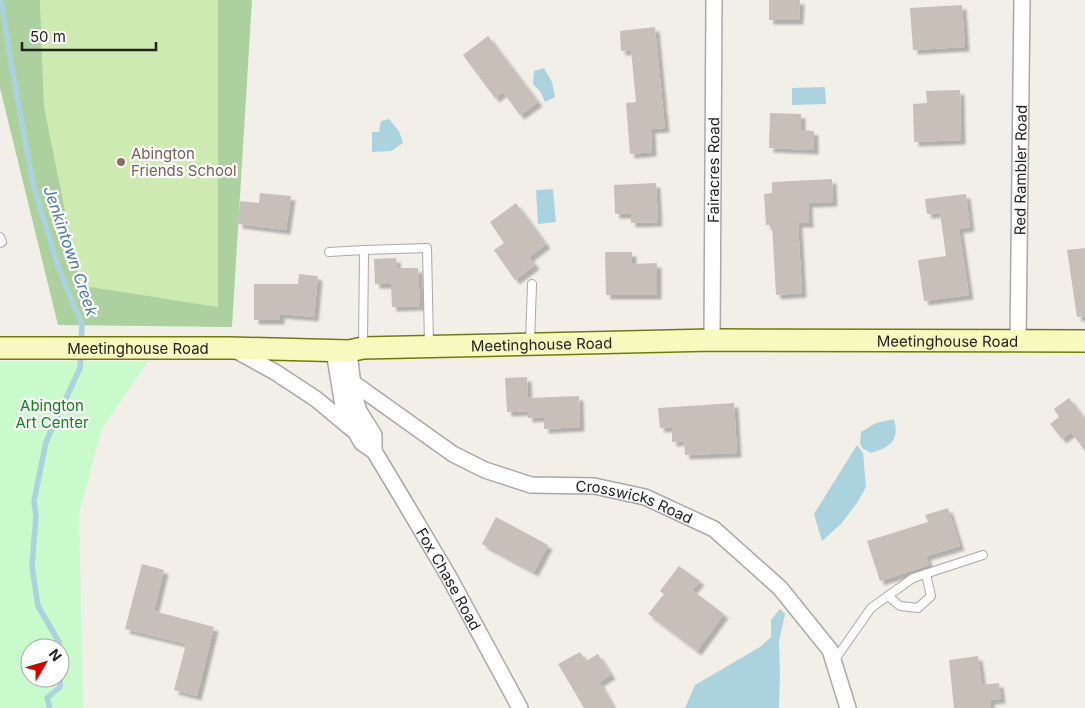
<svg xmlns="http://www.w3.org/2000/svg" width="1085" height="708" font-family="Inter,sans-serif">
	<style>
		.grass { fill: #cdebb0 }
		.forest { fill: #add19e }
		.park { fill: #c8facc; fill-rule: evenodd }
		.water { fill: #aad3df }
		.lines { fill: none; stroke-linecap: round; stroke-linejoin: round }
		.stream { stroke: #aad3df; stroke-width: 5.5 }
		.building { fill: #c7bfb8; filter: url(#shadow) }
		.lane-casing { stroke: #a9a9a9; stroke-width: 10 }
		.street-casing { stroke: #a9a9a9; stroke-width: 18 }
		.secondary-casing { stroke: #707d05; stroke-width: 24 }
		.lane { stroke: #fff; stroke-width: 8 }
		.street { stroke: #fff; stroke-width: 15 }
		.secondary { stroke: #f7fabf; stroke-width: 21 }
		.education-dot { fill: #8d6e63; stroke: #fff; stroke-width: 2 }
		.labels { text-anchor: middle; dominant-baseline: central; stroke-width: 4.5; stroke-linejoin: round; paint-order: stroke }
		.education-label { font-size: 15px; fill: #785e54; stroke: #fff; text-anchor: start }
		.street-label { font-size: 15px; fill: #222; stroke: #fff }
		.park-label { font-size: 15px; fill: #0c8416; stroke: #fff }
		.water-label { font-size: 16px; font-style: italic; fill: #4a7aab; stroke: #fff }
	</style>
	<defs>
		<filter id="shadow"><feDropShadow dx="4.5" dy="4.5" stdDeviation="1" flood-color="#0004"/></filter>
	</defs>
	<rect width="100%" height="100%" fill="#f2efe9"/>
	<path class="grass" d="M40,0H218V307L84,287L78,275L44,106Z"/>
	<path class="forest" d="M0,0H40L44,106L78,275L84,286L218,307V0H252L232,327L58,325L0,88Z"/>
	<path class="park" d="M0,361H148L102,428L79,513L83,708H0ZM30,648H60V678H30Z"/>
	<g class="water">
		<path d="M544,68L552,82L555,97L545,102L540,91L533,84L534,71Z"/>
		<path d="M825,87L826,104L792,105V88Z"/>
		<path d="M389,119L399,131L403,143L391,151L372,152V132H379L381,121Z"/>
		<path d="M553,189L556,222L538,224L536,190Z"/>
		<path d="M894,419C900,441 890,447 871,453L862,448L860,443L861,432L876,423Z"/>
		<path d="M857,445L863,453L866,487L857,503L841,524L822,541L814,514Z"/>
		<path d="M780,609L785,614L779,641L780,674L779,708H685L695,685L760,647L771,637V620Z"/>
	</g>
	<g class="lines">
		<g class="stream">
			<path d="M1,0L11,63L33,184L58,266L82,325L81,344"/>
			<path d="M59,648V642L38,606L32,566L36,516L34,501L46,442L80,368L81,353"/>
			<path d="M50,708L47,698L60,687V676"/>
		</g>
	</g>
	<g class="building">
		<path d="M769,0H800L799,20H769Z"/>
		<path d="M962,5L965,47L913,50L910,8Z"/>
		<path d="M655,27L665,128L651,129L652,152L630,154L626,103L636,102L631,50L621,51L620,31Z"/>
		<path d="M488,36L538,102L520,115L503,92L495,98L463,55Z"/>
		<path d="M960,90L961,140L914,142L913,104L927,103L926,91Z"/>
		<path d="M770,113L801,114V130L814,131V150L769,148Z"/>
		<path d="M832,179L833,202L808,203L809,223H798L802,293L776,295L772,225H766L764,194L772,193V182Z"/>
		<path d="M656,183L658,222L631,223V214H615L614,185Z"/>
		<path d="M260,193L291,196L286,230L238,224L240,201L259,203Z"/>
		<path d="M966,194L970,227L959,229L969,295L924,301L918,260L946,256L940,213L927,214L925,199Z"/>
		<path d="M516,203L546,244L529,257L535,265L515,280L494,250L504,243L490,222Z"/>
		<path d="M1085,248V316L1077,317L1067,250Z"/>
		<path d="M605,252H632V264L657,263V295H606Z"/>
		<path d="M396,258L397,268H418L420,306L392,307L391,284H375L374,259Z"/>
		<path d="M299,274L318,276L314,317L280,314V320H254V284H298Z"/>
		<path d="M527,377L528,398L579,396L580,427L544,429V417L528,418V411L507,412L505,378Z"/>
		<path d="M1069,398L1085,419V451L1071,432L1062,439L1050,424L1059,417L1054,409Z"/>
		<path d="M734,403L737,453L685,455L684,441L672,442V427L660,428L658,408Z"/>
		<path d="M948,508L960,546L926,556L929,565L880,581L867,541L928,522L925,515Z"/>
		<path d="M496,517L548,545L534,572L482,544Z"/>
		<path d="M142,564L164,570L154,611L214,627L197,696L174,690L186,644L125,629Z"/>
		<path d="M679,566L700,581L692,590L724,614L697,651L648,614L664,594L660,591Z"/>
		<path d="M580,652L586,661L598,654L611,675L599,682L614,708H584L558,664Z"/>
		<path d="M978,656L982,685L999,683L1001,699L990,700L991,708H954L949,660Z"/>
	</g>
	<g class="lines">
		<defs>
			<g id="lane">
				<path d="M0,237L2,242L0,243"/>
				<path d="M329,252L364,250"/>
				<path d="M530,342L532,284"/>
				<path d="M363,347L364,250L427,248L429,344"/>
				<path d="M888,596L900,606L918,608L931,596L926,574"/>
				<path d="M834,661L871,608L913,578L983,555"/>
			</g>
			<g id="street">
				<path id="s1" d="M712,340L714,0"/>
				<path id="s2" d="M1018,340L1022,0"/>
				<path d="M235,350L275,372L316,399L352,429"/>
				<path id="s3" d="M334,351L343,406L355,431L362,443L374,451L407,506L449,577L520,708"/>
				<path d="M349,351L354,395L359,411L374,435V451"/>
				<path id="s4" d="M352,382L453,454L485,470L531,485L594,486L645,497L714,529L780,588L830,650L848,708"/>
			</g>
			<g id="secondary">
				<path id="s5" d="M0,348H231L349,351L363,348L712,340L1085,341"/>
			</g>
		</defs>
		<use href="#lane" class="lane-casing"/>
		<use href="#street" class="street-casing"/>
		<use href="#secondary" class="secondary-casing"/>
		<use href="#lane" class="lane"/>
		<use href="#street" class="street"/>
		<use href="#secondary" class="secondary"/>
	</g>
	<circle class="education-dot" cx="121" cy="162" r="5"/>
	<g class="labels">
		<g class="education-label">
			<text x="131" y="153">Abington<tspan x="131" dy="17">Friends School</tspan></text>
		</g>
		<g class="street-label">
			<text stroke="none"><textPath href="#s1" startOffset="170">Fairacres Road</textPath></text>
			<text stroke="none"><textPath href="#s2" startOffset="170">Red Rambler Road</textPath></text>
			<text stroke="none"><textPath href="#s5" startOffset="948">Meetinghouse Road</textPath></text>
			<text stroke="none"><textPath href="#s5" startOffset="542">Meetinghouse Road</textPath></text>
			<text stroke="none"><textPath href="#s5" startOffset="138">Meetinghouse Road</textPath></text>
			<text stroke="none"><textPath href="#s4" startOffset="314">Crosswicks Road</textPath></text>
			<text stroke="none"><textPath href="#s3" startOffset="260">Fox Chase Road</textPath></text>
		</g>
		<g class="park-label">
			<text x="52" y="405">Abington<tspan x="52" dy="17">Art Center</tspan></text>
		</g>
		<g class="water-label">
			<text transform="translate(71 251) rotate(71)">Jenkintown Creek</text>
		</g>
	</g>
	<g transform="translate(45 663) rotate(52)"><circle r="24" fill="#ffffff" stroke="#a7a7a7"/>
	<path d="M0-4L9 19L0 12L-9 19Z" fill="#d40000"/>
	<text y="-8" font-size="14" font-weight="bold" text-anchor="middle" fill="#222222">N</text>
	</g>
	<path d="M22 42v8h134v-8" fill="none" stroke="#222222" stroke-width="2.5"/>
	<text x="30" y="42" font-size="15" fill="#222222" stroke="#ffffff" stroke-width="4" paint-order="stroke">50 m</text>
</svg>
